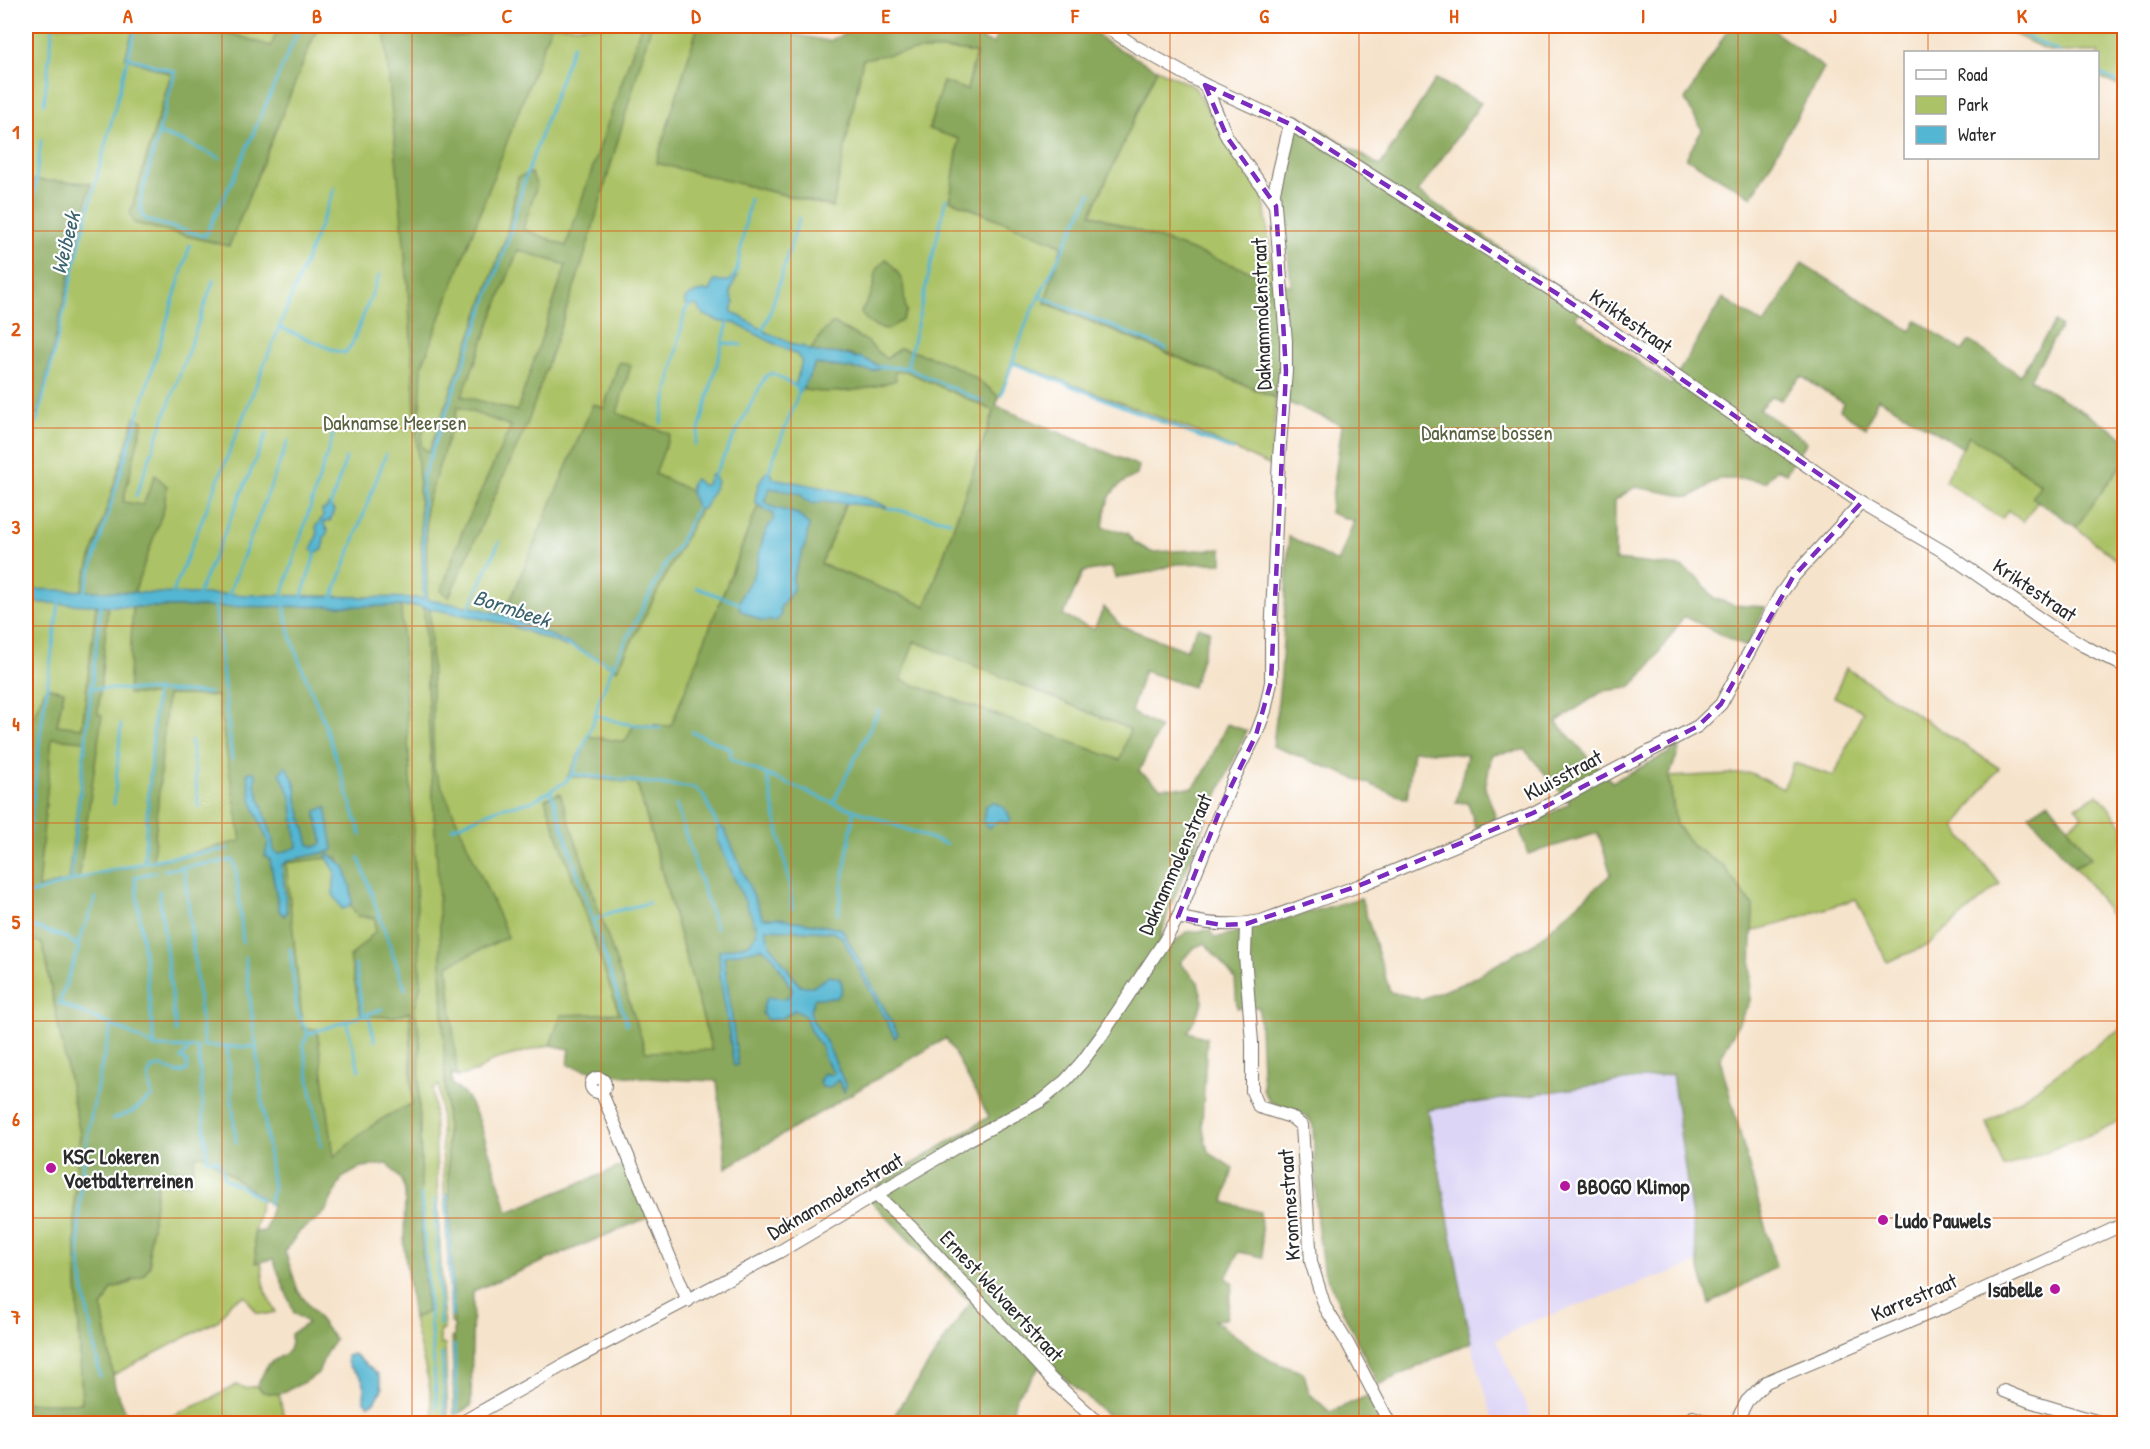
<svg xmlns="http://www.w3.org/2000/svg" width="2150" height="1449" font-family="'Patrick Hand',sans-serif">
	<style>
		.built { fill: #ddd5f6 }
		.green { fill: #acc266; stroke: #6c7648; stroke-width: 1.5 }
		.forest { fill: #89a85b; stroke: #5a6a43; stroke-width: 1.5; fill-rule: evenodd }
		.water { fill: #53b6d2; stroke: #3f707e; stroke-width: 1.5 }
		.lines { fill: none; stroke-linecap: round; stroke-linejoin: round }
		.stream { stroke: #53b6d2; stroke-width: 3 }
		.minor-casing { stroke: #726b63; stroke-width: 14 }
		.minor { stroke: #fff; stroke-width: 12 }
		.marked { fill: none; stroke: #7b2cbf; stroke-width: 4.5; stroke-dasharray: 12 8; stroke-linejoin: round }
		.grid { fill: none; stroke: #df570e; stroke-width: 1.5; stroke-opacity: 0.55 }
		.poi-dot { fill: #b5179e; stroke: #fff; stroke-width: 2 }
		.labels { text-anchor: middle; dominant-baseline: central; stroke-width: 4.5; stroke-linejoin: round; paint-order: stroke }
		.street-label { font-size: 21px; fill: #2b2b2b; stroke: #fff }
		.park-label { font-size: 21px; fill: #586040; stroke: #fff }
		.poi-label { font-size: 21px; font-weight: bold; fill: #2b2b2b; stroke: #fff; text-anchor: start }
		.water-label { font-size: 22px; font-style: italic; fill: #3b636e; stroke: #fff }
		.neatline { fill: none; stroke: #df570e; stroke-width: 2 }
		.grid-label { font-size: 20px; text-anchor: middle; font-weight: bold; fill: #df570e }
	</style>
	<rect width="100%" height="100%" fill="#fff"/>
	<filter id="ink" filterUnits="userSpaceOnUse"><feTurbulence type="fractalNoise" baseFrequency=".0167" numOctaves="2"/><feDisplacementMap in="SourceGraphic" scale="12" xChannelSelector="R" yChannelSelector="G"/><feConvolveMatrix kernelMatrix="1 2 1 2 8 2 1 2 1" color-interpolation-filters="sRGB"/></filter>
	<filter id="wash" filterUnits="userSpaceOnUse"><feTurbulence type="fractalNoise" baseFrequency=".008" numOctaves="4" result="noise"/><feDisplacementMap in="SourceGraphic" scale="24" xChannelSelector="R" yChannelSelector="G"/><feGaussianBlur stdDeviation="1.35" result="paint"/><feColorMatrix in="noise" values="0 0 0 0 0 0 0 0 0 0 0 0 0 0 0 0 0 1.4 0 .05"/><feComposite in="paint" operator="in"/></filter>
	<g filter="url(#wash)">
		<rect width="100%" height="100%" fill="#f6e3cb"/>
		<path class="built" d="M1673,1074L1698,1263L1528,1323L1496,1340L1534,1423H1494L1471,1342L1428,1110Z"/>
		<g class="green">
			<path d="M26,26H698L657,163L832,207L863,59C900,52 938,45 976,53L967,90L943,82L929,128L959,139L950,200L1062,245L1045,303L1276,398L1271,466L1192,430L1014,362L996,405L926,606L821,564L847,501L768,481L671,726L634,724L625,742L568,776L637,783L712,1051L568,1065L570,1049L550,1045L494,1060L477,1071L457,1077L453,1073L445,1080L451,1259L456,1338L457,1414L454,1415L452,1337H455L454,1324L451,1323L439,1085L433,1090L444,1330H440V1344H445L448,1418L434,1423L429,1383L413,1319L427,1312L421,1237V1165L419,1103L315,1190L42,943L80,1134L74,1203L82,1403H26Z"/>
			<path d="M1997,26H2124V89L2098,76V52H2051Z"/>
			<path d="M1157,69L1195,87L1223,137L1263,194L1274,280L1091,214Z"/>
			<path d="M1969,435L2041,485L2033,497L2038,501L2023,522L2008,510L2002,519L1945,481Z"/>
			<path d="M2124,461V566L2076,527Z"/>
			<path d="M914,641L1130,729L1120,761L901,680Z"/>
			<path d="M1846,668L1999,768L1955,827L2000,884L1926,946L1887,962L1856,899L1752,932L1753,906L1723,866L1694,847L1676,825L1669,777L1751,773L1783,789L1794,763L1834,776L1863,711L1834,697Z"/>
			<path d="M2098,794L2124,827V936L2093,889L2074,867L2091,858L2068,827L2082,816L2076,807Z"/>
			<path d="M2124,1026V1118L2099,1131L2004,1168L1987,1123Z"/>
			<path d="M204,1155L262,1198L254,1232L256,1262L261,1261L265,1291L276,1312L266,1314L257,1313L245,1296L231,1302L219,1320L113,1375L102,1308L112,1289L130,1283L150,1266L149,1250L158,1179L195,1156Z"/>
			<path d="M236,1385L245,1388L257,1386L263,1392L279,1394L285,1423L164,1424L162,1420L213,1398Z"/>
		</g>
		<g class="forest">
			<path d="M134,26H206L271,46L279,26H318L229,246L134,223L130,214L171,74L125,58Z"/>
			<path d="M384,26H428L453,37L467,35L469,26H551L422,366L420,417H425L421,446L429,452L507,234L518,177L531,173L537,185L523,229L566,246L641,26H651L583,261L528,422L449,597L441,591L462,532L511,426L458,407L426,507L427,604H430L434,769L508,937L448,965L457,1077L452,1073V1084L467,1097L479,1120L508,1212L625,1165L649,1217L473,1291L471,1406L457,1414L438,879L429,733L419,483L408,287ZM518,250L566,265L517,411L462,396Z"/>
			<path d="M698,26H749L829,41L861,26H975L972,35L993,44L1000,26H1088L1106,42L1157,69L1091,214L1291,286L1282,188L1296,114L1380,166L1436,79L1481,103L1418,192L1587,306L1575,317L1671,385L1723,298L1764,325L1802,263L1911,331L1917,320L1962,351L1969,341L2020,375L2055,322L2061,327L2030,379L2124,437V461L2076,527L2032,497L2041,484L1969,435L1963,448L1878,398L1866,428L1840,410L1843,403L1801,376L1781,400L1772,396L1759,409L1807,442L1786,473L1777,469L1765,482L1750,479H1719L1691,497L1635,487L1615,500V560L1682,567L1699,579L1714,598L1733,605L1766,607L1746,647L1684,616L1647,670L1629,688L1603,691L1556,722L1612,782L1680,747L1669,777L1676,825L1694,847L1723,866L1753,906L1750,1001L1720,1059L1776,1267L1710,1304L1698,1263L1672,1074L1428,1110L1471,1342L1378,1385L1323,1269L1317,1221L1313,1125L1307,1116L1270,1102L1263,1090L1259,1007L1237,1008L1235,979L1205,943L1193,948L1180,963L1198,982L1203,1002L1188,1032L1207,1038L1202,1124L1208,1152L1233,1168L1224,1202L1260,1212L1263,1257L1239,1252L1226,1278L1233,1283L1226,1319L1214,1320L1271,1361L1304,1373L1309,1393L1330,1412L1367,1396L1382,1423H1116L1045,1361L1016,1397L1010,1423H889L970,1302L864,1194L989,1117L946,1038L726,1168L717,1081C667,1079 616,1079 568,1065L570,1049L550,1045L561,1015L619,1013L545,799L560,793L646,1052L712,1050L637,783L568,776L588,736L625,742L634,724L671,726L768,480L847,500L821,564L926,606L994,411L906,371L895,372L896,380C867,390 835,395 804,390V386L815,364L873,371L881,367L849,354L839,355L810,351L823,332L833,323L865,340L886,359L900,348C939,358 969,369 999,397L996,406L1139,466L1137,475C1109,487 1107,499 1103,527L1127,533L1134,542L1151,552L1222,549V563L1176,564L1151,572L1115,578L1112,567L1083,572L1063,616L1094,629L1104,607L1121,626L1186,650L1198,627L1210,631L1193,687L1144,671L1131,712L1160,728L1139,771L1160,787L1193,788L1204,773L1227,724L1247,731L1210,812L1168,913L1160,938L1173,944L1186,932L1209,930L1215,938L1361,898L1390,992L1422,999L1464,983L1536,942L1611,874L1598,833L1528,854L1520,830L1570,803L1525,750L1492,754L1485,788L1496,817L1476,829L1468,803L1456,802L1467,755L1413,750L1407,799L1273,746L1281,675L1289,536L1338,563L1354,521L1330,513L1342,425L1045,302L1062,245L950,200L959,139L929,129L943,82L967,90L976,53C938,45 900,52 863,59L833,207L656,163ZM914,641L1130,729L1120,760L901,680Z"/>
			<path d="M1730,26H1767L1824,68L1752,197L1686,158L1702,130L1685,100Z"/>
			<path d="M33,180L91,183L38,414L29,413Z"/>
			<path d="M886,259C893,265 901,276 903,285C905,295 903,302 907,311L903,319L889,329C876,328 867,324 861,312C864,305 869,301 871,294C879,277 869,276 886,259Z"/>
			<path d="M619,362L631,365L617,413L670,434L655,474L706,498L617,670L570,644L504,615L593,404L604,408Z"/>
			<path d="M135,417L143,421L123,502L143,505L155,475L167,486L164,508L134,593L81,591Z"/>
			<path d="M338,605L401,606L421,983L415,1009L420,1039L419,1102L421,1165V1237L427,1312L413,1319L404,1247L405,1191L401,1180L388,1164L362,1167L342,1178L325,1212L315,1221L300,1231L285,1251L298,1291L335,1340L326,1353L318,1373L305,1382L279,1394L263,1392L257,1386C261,1380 264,1369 268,1365C282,1352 292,1359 291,1334L308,1323L294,1313L273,1259L256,1263L254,1232L265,1231L272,1206L204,1155L195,1156L190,1184L158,1180L149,1249L150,1266L143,1276L112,1289L102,1308L115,1387L128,1418L140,1412L147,1421L146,1423H26V1403H82L74,1203L80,1134L42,943L26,938V838L28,825L26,824V722L31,721L46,687L64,691L57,725L82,728L96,606H108L98,714L102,715L79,878L143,864L155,695L128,694L133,607ZM167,695L217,696L241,841L153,862ZM52,738L85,741L68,881L38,888ZM338,857L347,898L357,916L375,918V932L350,957L361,1016L393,1017L410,1012L412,1104C378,1118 361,1133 334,1157L317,1029H303L286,863Z"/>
			<path d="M2049,802L2091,858L2074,867L2029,815Z"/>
		</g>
		<g class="water">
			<path d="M736,273L737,276L730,292L734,303L731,311L768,333L800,347L803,346C818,358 840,349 855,358L860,357L881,367L873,371L815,364L804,386L799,393L795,386L802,361L797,355L734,323L721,322L704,315L696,305L689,306L685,304V299C693,292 700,290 710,291L714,281H729Z"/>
			<path d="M769,470L773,478C806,485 862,492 889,508L825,501L814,504L804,500L801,494L770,488L764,501L772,507L798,514L809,525L806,542L793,577V590L780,608L781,616L776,621H761L740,610C736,594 751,585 755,571C760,555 761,532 773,521V514L755,503C755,492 759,477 769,470Z"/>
			<path d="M711,475H714L717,482L704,509H697L691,494V483L695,479L702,485H706Z"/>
			<path d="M328,505L334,510L330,521L324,522V525L328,531L324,538L323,550L317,552L311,550L317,535L316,526L323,517L322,510L326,509Z"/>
			<path d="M26,589L153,593L416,598L478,608L504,615L570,644L568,647L507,624L417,606L133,607L26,602Z"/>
			<path d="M285,766C292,773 298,789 297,799L309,844L314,847L322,844C323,832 315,822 316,811L326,807L333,849L332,851L290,860L282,865L287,912L284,916L279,910L270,860L265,856L268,842L252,803L247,773L254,772L256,775L255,784L272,836L274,850L278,854L297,847L291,797L280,773Z"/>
			<path d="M992,802C1003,806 1007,809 1011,820L1006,823L1000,820L989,828L983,822L985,807Z"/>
			<path d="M717,825L725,830L763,918H779L842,929L898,1034L895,1038L842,937L832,932L765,929L771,946L800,986H814L829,976L839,978C844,986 843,990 837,998H815L810,1011L813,1021L827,1043L846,1086L844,1092L838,1080L829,1088L822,1087L819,1081L824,1073L830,1075L834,1073L824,1058L822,1048L811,1032L805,1016L795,1010L782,1018L767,1020L762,1013L764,1003L768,997L784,999L789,996L792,990L774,958L763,948L724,956L738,1065L734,1066L720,975L719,951L749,944L756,935L757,928L718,842Z"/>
			<path d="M329,854L345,867L351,889L352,902L347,908L342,909L333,894L335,871L326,856Z"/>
			<path d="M353,1354C360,1357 360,1360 365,1364C379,1374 378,1371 382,1389C379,1396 376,1403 368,1405L364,1401C364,1393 366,1382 360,1376C354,1368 346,1370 347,1356Z"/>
		</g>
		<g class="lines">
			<g class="stream">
				<path d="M2005,26L2059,52"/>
				<path d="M127,57L175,72L140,201L142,216L149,221L205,236L236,173L300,26"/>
				<path d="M2098,72L2124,86"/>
				<path d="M44,103L53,26"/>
				<path d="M158,133L184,142L220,158"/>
				<path d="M734,276L737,270L750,199"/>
				<path d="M1039,296L1166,349"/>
				<path d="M279,327L336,351L345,353L352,344L380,274"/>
				<path d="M761,333L769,316L799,218"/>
				<path d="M723,343L741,345"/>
				<path d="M1013,363L1233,450"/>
				<path d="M879,367L907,368L983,402"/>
				<path d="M907,368L946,199"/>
				<path d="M1001,395L1027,321L1091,193"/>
				<path d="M661,423L685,311L689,305"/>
				<path d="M26,425L27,251L41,140"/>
				<path d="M695,445L729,319"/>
				<path d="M26,468L34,425L39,415L80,243L136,26"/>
				<path d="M768,473L799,392"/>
				<path d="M712,479L765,377L772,373L795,386L799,393"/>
				<path d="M136,496L214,279"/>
				<path d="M330,507L346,458"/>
				<path d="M888,508L950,521"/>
				<path d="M697,588L741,604"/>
				<path d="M84,593L190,245"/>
				<path d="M172,595L335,188"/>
				<path d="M228,596L288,441"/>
				<path d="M197,597L267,433"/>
				<path d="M281,599L333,435"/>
				<path d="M301,599L317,548"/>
				<path d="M332,599L386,454"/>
				<path d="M215,602L232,759"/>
				<path d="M425,603L422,479L508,240L523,185L573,45"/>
				<path d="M284,604C289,643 308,681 322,717C336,756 348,796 361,835"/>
				<path d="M469,609L499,542"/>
				<path d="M566,644L613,666L668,559L678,546L698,506"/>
				<path d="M92,688L209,693"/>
				<path d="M596,715L622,723L660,728"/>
				<path d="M692,732L731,749L730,759L833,803"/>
				<path d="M191,741L199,808"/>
				<path d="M572,774L694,788L703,795L718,827"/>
				<path d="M767,775L790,886L792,909"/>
				<path d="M551,792L627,1024"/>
				<path d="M114,804L121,725"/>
				<path d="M676,805L716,928"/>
				<path d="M854,810L833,803L879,710"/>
				<path d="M452,828L500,808L531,802L565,782L572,774L593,723L600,698L613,666"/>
				<path d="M359,858L405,989"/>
				<path d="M26,863L40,736L59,603"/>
				<path d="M144,863L156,690"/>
				<path d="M184,867L204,1046L256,1047"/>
				<path d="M164,870L233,860L236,870L243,942"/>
				<path d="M155,872L135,877L155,1047"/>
				<path d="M70,881L101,603"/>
				<path d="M159,891L176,1031"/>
				<path d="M26,895L91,875L160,859L228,849"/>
				<path d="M838,914L854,810L946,844"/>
				<path d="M594,920L612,912L649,903"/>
				<path d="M26,924L67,938L79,947L59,1003L125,1031L155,1047L198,1048L207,1160H218L225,1179L242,1187L262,1200"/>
				<path d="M77,946L96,898"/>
				<path d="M290,949L297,1011L308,1034"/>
				<path d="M245,957L273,1189L269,1204"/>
				<path d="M355,965L363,1015"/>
				<path d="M368,1014L375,1041"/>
				<path d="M346,1020L359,1070"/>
				<path d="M227,1046L236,1142"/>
				<path d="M113,1119L132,1112L152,1096L148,1076L151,1069C155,1068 158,1066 162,1067C172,1068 177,1078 188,1069L187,1062L181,1058L190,1048"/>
				<path d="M321,1146L303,1044L308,1034L382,1009"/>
				<path d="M421,1195L437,1408"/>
				<path d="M447,1195L452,1316"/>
				<path d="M435,1199L440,1325"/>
				<path d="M454,1345L457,1414"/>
				<path d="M442,1354L445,1416"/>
				<path d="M100,1376C94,1342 86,1307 81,1272C72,1189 92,1106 111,1026"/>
			</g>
		</g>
	</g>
	<g filter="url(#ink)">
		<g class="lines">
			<defs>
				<g id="minor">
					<path d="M1105,26L1135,46L1205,85L1290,124L1564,298L1861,503L1946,553L2049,625L2084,646L2124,666"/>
					<path d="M1205,85L1227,137L1275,205"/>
					<path d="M1178,917C1206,925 1232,927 1261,921L1358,886L1533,813L1698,726L1721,704L1780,595L1793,577L1861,503"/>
					<path d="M1246,924L1245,956L1252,1042V1091L1259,1107L1291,1117L1302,1126L1311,1262L1325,1307L1348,1344L1390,1424"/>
					<circle cx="598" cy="1085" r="7"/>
					<path d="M601,1091L688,1301"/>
					<path d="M876,1195L912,1228L1053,1381L1100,1424"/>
					<path d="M2004,1391L2029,1401L2106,1424"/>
					<path d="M459,1424L569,1362L779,1252L968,1140L1041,1101L1066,1080L1082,1062L1102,1035L1165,940L1178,917L1233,780L1256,735L1265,711L1271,682V638L1279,457L1286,371V341L1274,192L1290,124"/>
					<path d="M1679,1424L1693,1417L1713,1424"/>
					<path d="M1735,1424L1747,1401L1766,1382L1947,1306L2124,1224"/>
				</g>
			</defs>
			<use href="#minor" class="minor-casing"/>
			<use href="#minor" class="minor"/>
		</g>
	</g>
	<path class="marked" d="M1205,85L1290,124L1564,298L1861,503L1793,577L1721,704L1698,726L1533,813L1358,886L1246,924L1221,925L1178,917L1222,805L1256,735L1271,682L1286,371L1276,206L1227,137Z"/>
	<path class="grid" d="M222,26V1424M412,26V1424M601,26V1424M791,26V1424M980,26V1424M1170,26V1424M1359,26V1424M1549,26V1424M1738,26V1424M1928,26V52M1928,158V1424M26,231H2124M26,428H2124M26,626H2124M26,823H2124M26,1021H2124M26,1218H2124"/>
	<g class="poi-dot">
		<circle cx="51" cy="1168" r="6"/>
		<circle cx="1565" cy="1186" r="6"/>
		<circle cx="1883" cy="1220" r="6"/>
		<circle cx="2055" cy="1289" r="6"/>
	</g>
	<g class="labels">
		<g class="street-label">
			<text transform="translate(1261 314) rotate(-92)">Daknammolenstraat</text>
			<text transform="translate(1631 321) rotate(35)">Kriktestraat</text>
			<text transform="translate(2035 590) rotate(34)">Kriktestraat</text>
			<text transform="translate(1563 775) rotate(-28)">Kluisstraat</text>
			<text transform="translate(1175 864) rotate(-66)">Daknammolenstraat</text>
			<text transform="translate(835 1196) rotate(-30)">Daknammolenstraat</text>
			<text transform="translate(1289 1205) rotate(-94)">Krommestraat</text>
			<text transform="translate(1002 1296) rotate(47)">Ernest Welvaertstraat</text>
			<text transform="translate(1914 1297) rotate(-23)">Karrestraat</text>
		</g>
		<g class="park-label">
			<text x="395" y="422">Daknamse Meersen</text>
			<text x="1487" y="432">Daknamse bossen</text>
		</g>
		<g class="poi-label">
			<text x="63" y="1156">KSC Lokeren<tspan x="63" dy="24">Voetbalterreinen</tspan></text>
			<text x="1577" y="1186">BBOGO Klimop</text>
			<text x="1895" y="1220">Ludo Pauwels</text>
			<text x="2043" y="1289" text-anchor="end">Isabelle</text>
		</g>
		<g class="water-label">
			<text transform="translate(65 243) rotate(-76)">Weibeek</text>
			<text transform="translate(512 608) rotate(18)">Bormbeek</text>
		</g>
	</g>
	<rect width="2150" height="1449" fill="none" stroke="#fff" stroke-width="66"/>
	<rect x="1904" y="51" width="195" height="108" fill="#ffffff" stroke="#aaaaaa" stroke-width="1.5"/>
	<rect x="1916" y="70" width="30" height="9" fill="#ffffff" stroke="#aaaaaa" stroke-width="1.5"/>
	<text x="1958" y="81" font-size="18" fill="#2b2b2b">Road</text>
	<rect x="1916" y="96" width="30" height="18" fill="#acc266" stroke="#aaaaaa" stroke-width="1.5"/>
	<text x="1958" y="111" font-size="18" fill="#2b2b2b">Park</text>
	<rect x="1916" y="126" width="30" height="18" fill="#53b6d2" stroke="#aaaaaa" stroke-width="1.5"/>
	<text x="1958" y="141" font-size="18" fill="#2b2b2b">Water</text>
	<rect x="33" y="33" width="2084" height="1383" class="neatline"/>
	<g class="grid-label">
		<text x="128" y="23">A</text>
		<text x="317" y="23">B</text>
		<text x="507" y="23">C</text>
		<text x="696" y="23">D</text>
		<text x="886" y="23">E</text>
		<text x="1075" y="23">F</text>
		<text x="1264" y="23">G</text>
		<text x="1454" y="23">H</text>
		<text x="1643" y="23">I</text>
		<text x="1833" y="23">J</text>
		<text x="2022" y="23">K</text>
		<text x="16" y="139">1</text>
		<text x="16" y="336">2</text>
		<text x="16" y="534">3</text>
		<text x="16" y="731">4</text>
		<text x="16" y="929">5</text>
		<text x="16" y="1126">6</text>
		<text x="16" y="1324">7</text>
	</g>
</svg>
